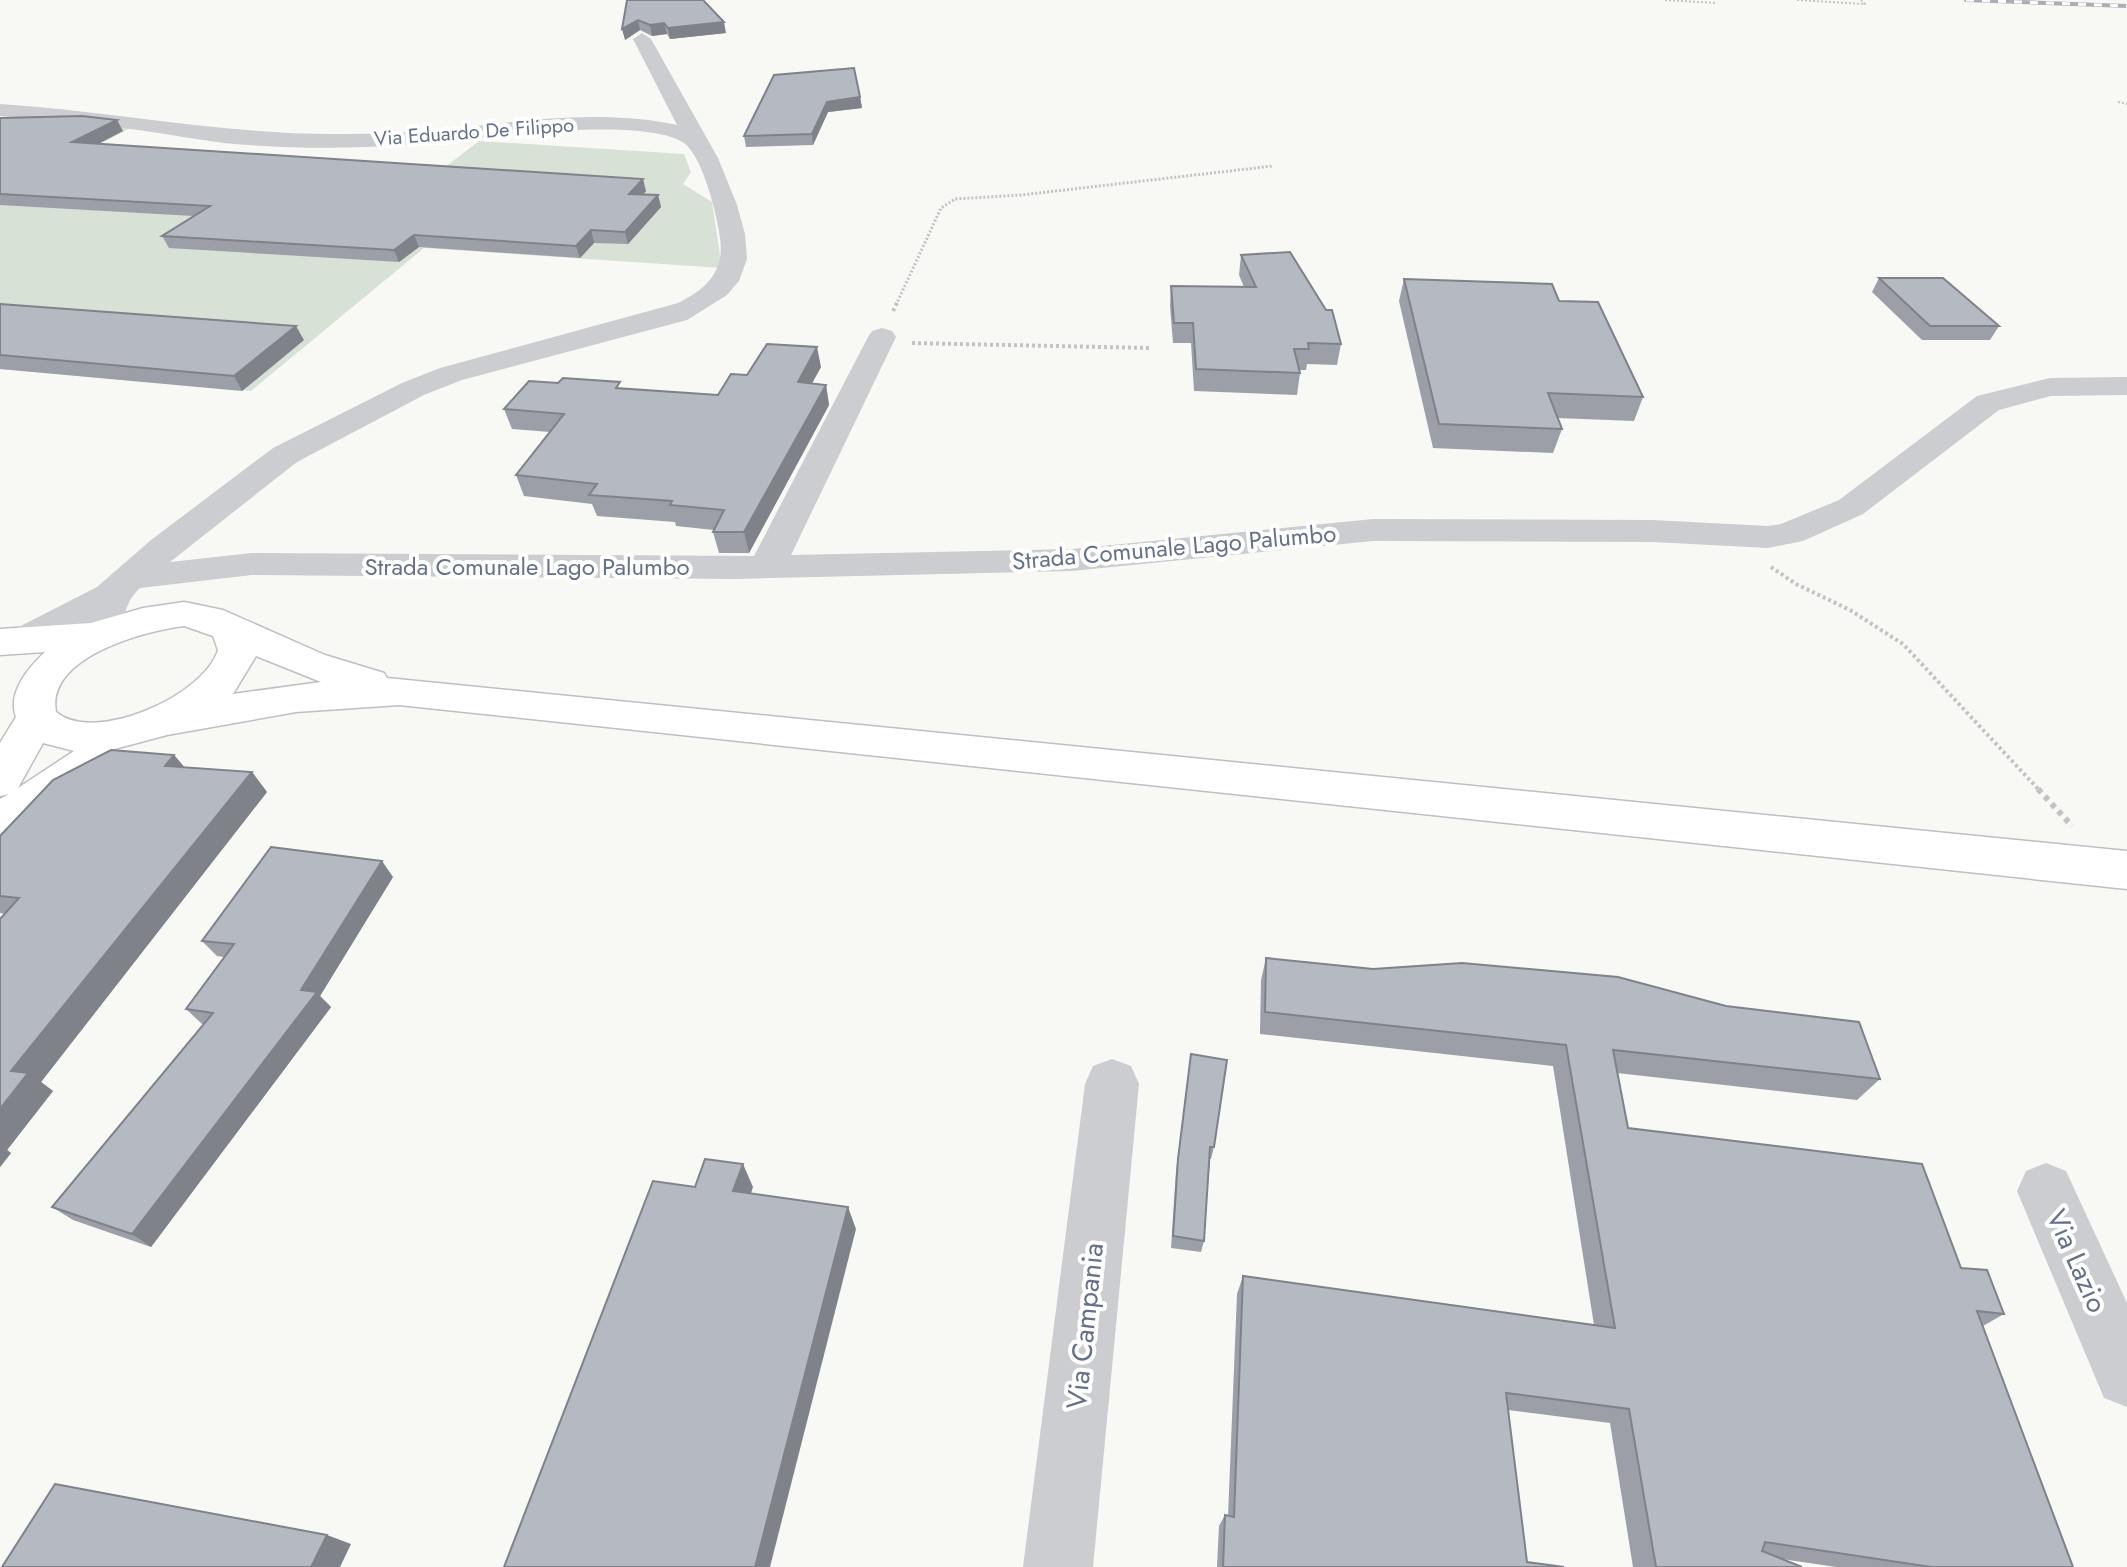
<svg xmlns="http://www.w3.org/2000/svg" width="2127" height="1567" font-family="Jost,sans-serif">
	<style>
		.green { fill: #d8e1d6 }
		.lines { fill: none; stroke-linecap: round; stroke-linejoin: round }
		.major-casing { stroke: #bdbfc4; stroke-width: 3 }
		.path-far3 { stroke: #c1c3c6; stroke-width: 2; stroke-dasharray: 2 2; stroke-linecap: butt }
		.path-far2 { stroke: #c1c3c6; stroke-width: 3; stroke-dasharray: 2 2; stroke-linecap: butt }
		.path-far1 { stroke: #c1c3c6; stroke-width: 4; stroke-dasharray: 3 3; stroke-linecap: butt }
		.path { stroke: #c1c3c6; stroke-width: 6; stroke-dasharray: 5 5; stroke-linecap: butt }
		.minor { fill: #cbcdd1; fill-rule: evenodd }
		.major { fill: #fff; fill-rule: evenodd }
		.rail-casing { stroke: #aaadb5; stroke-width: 4 }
		.rail { stroke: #fff; stroke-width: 3; stroke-dasharray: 8; stroke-linecap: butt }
		.wall { fill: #9c9fa7 }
		.shaded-wall { fill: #7f8288 }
		.building { fill: #b5b9c2; stroke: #7f8288; stroke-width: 2 }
		.labels { text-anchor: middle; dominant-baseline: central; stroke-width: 8; stroke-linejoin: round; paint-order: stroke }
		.far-street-label { font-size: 20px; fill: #657089; stroke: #fff }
		.street-label { font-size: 24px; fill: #657089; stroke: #fff }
		.near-street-label { font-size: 28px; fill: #657089; stroke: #fff }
	</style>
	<rect width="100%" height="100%" fill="#f8f9f5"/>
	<path class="green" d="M134,126L85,152L435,175L479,141L684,154L691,172L683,184L712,202L722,268L424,248L251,391L0,369V129Z"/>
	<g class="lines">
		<defs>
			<path id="major" d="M184,602L223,610L325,655L384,673L387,678L2127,851V889L399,705L296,712L167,735L107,751L113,761L106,772L16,834L0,839V799L9,794L0,796V743L16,717C7,693 28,668 45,652L0,655V629L91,623L143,608ZM184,626L213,636L218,650C205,695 95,745 56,712C46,657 144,631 184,626ZM256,656L321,682L233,694ZM43,743L74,751L18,788Z"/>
		</defs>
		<use href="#major" class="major-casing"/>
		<g class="path-far3">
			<path d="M1665,0L1716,3"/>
			<path d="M1797,0L1865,4L1861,0"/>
			<path d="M2118,102L2127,104"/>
		</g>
		<path class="path-far2" d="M896,305L941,208L955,199L1021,195L1273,166"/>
		<g class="path-far1">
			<path d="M893,311L897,303"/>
			<path d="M912,343L1151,348"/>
			<path d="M1771,567L1796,584L1850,610L1903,644L2040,791"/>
		</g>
		<path class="path" d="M2038,789L2072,826"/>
		<g class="minor">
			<path d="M642,33L651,39L718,158L737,205L745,234L747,259L739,281L727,295L687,320L462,380L424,395L297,462L170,562L252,553L754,556L868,337L872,331L882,328L892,331L896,337L791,555L1072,549L1373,519L1653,520L1768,526L1781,524L1839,500L1977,396L2050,378L2127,377V395L2051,396L1999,410L1863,514L1803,541L1768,548L1653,542L1373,541L1072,571L734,579L252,575L140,588C122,604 125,625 113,645L99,649L85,645L80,636L83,625C59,638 36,657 9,650L3,641L9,632L97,587L151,540L273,448L402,383L440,368L678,303C706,289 725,272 720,238C717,215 703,157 684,143C651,120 529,132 487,137C403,148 318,151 234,144C202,141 170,134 138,130C92,123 46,119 0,116V104C111,111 221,134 332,134C371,134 409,133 447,129C523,121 601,109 677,125L633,39Z"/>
			<path d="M1112,1059L1131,1066L1139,1084L1093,1567H1023L1085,1084L1093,1066Z"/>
			<path d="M2046,1163L2066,1171L2127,1303V1407L2104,1398L2017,1191L2026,1171Z"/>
		</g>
		<use href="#major" class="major"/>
		<defs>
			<path id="rail" d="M1966,0L2127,6"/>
		</defs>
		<use href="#rail" class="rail-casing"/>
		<use href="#rail" class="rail"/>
	</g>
	<g class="wall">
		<path d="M627,0L726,33L670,39L667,34L652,36L640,30L625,40Z"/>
		<path d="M860,97L862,108L828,112L813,145L746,147L744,136Z"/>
		<path d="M0,118L123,131L97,144L646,191L643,194L658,195L661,207L628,244L594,243L580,258L419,247L399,262L169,248L162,236L193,216L0,205Z"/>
		<path d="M1241,255L1341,344L1337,365L1307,364L1306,370H1299L1300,373L1297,395L1194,391L1191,343H1173L1170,306L1171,286L1244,287L1239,275Z"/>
		<path d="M1879,278L1999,326L1990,340H1922L1872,292Z"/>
		<path d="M1404,279L1559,301L1643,397L1634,421L1557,418L1562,429L1553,453L1433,448L1399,301Z"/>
		<path d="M0,304L304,340L242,391L0,369Z"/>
		<path d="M821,367L812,383L826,385L829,405L749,553H719L713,532L714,530L676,526L675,522L597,516L592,504L524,496L516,475L550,432L512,429L504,409L622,388L718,395L747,375Z"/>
		<path d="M174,755L185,768L252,772L267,792L41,1082L53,1091L7,1150L11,1153L0,1167L5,914L0,913V836Z"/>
		<path d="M393,877L320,996L331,1007L151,1247L73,1220L52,1207L204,1024H202L186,1009L224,957L217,956L202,941Z"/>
		<path d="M1266,958L1880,1079L1857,1100L1617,1073L1628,1128L1961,1268L2004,1314L1983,1326L2073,1567H1836L1782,1559L1802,1567H1633L1610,1423L1508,1410L1527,1562L1564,1567H1217L1219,1526L1225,1515L1228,1516L1237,1294L1243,1276L1594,1325L1553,1066L1260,1034L1261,980Z"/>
		<path d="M1189,1067L1214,1147L1211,1159H1210L1204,1241L1201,1252L1171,1248L1176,1171Z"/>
	</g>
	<g class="shaded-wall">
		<path d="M638,20L640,30L625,40L622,29Z"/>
		<path d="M724,22L726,33L670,39L668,28Z"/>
		<path d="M664,23L667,34L652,36L650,25Z"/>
		<path d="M860,97L862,108L828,112L813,145L812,134L827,102Z"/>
		<path d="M117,120L123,131L79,154L72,142Z"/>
		<path d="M643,179L646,191L633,206L629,194Z"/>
		<path d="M658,195L661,207L628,244L625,232Z"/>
		<path d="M591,230L594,243L580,258L576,246Z"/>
		<path d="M414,235L419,247L399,262L394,250Z"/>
		<path d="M296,326L304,340L242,391L234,376Z"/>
		<path d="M817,347L821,367L801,403L798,382Z"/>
		<path d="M826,385L829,405L749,553L744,532Z"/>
		<path d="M174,755L191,775L165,766Z"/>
		<path d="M252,772L267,792L41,1082L53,1091L7,1150L11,1153L0,1167V1109L11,1071Z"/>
		<path d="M382,861L393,877L320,996L331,1007L151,1247L132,1234L301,990Z"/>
		<path d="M743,1164L753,1187L745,1213L733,1191Z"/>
		<path d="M848,1207L856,1229L770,1567H755Z"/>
		<path d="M327,1535L351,1544L340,1567H311Z"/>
	</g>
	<g class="building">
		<path d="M627,0H703L724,22L668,28L664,23L650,25L638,20L622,29Z"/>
		<path d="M854,68L860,97L827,102L812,134L744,136L774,75Z"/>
		<path d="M82,116L117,120L72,142L643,179L629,194L658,195L625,232L591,230L576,246L414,235L394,250L162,236L210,206L0,194V118Z"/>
		<path d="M1290,252L1326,310H1332L1341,344L1308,343L1309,349H1294L1300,373L1196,369L1193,323H1174L1171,286L1256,287L1241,255Z"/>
		<path d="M1879,278H1943L1999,326H1930Z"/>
		<path d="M1404,279L1552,284L1559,301L1598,302L1643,397L1548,393L1562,429L1439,424Z"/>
		<path d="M0,304L296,326L234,376L0,355Z"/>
		<path d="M767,344L817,347L798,382L826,385L744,532H713L724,510L670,505L672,501L589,495L597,484L516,475L564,414L504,409L529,381L558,383L563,378L620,382L616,388L718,395L731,374L747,375Z"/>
		<path d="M111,750L174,755L165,766L252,772L11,1071L28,1073L0,1109V919L19,898L0,896V836L53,780Z"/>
		<path d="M271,847L382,861L301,990L317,992L132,1234L52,1207L213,1013L186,1009L234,944L202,941Z"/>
		<path d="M1266,958L1373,969L1462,963L1618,977L1726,1006L1859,1022L1880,1079L1613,1050L1628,1128L1922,1164L1961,1268L1987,1270L2004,1314L1977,1311L2073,1567H1931L1765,1542L1762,1551L1802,1567H1656L1629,1409L1506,1393L1527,1562L1564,1567H1223L1225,1515L1234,1517L1243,1276L1615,1328L1566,1045L1265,1012Z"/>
		<path d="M1191,1054L1227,1060L1214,1147H1210L1204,1241L1173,1236L1178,1159Z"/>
		<path d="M705,1159L743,1164L733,1191L848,1207L755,1567H504L653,1181L695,1187Z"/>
		<path d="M55,1484L327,1535L311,1567H2Z"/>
	</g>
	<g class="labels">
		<g class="far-street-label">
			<text transform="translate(474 132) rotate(-4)">Via Eduardo De Filippo</text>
		</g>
		<g class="street-label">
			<text transform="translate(1174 547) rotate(-5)">Strada Comunale Lago Palumbo</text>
			<text x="527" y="566">Strada Comunale Lago Palumbo</text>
		</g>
		<g class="near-street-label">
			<text transform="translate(2077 1261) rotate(66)">Via Lazio</text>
			<text transform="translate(1085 1326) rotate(-84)">Via Campania</text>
		</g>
	</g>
</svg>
